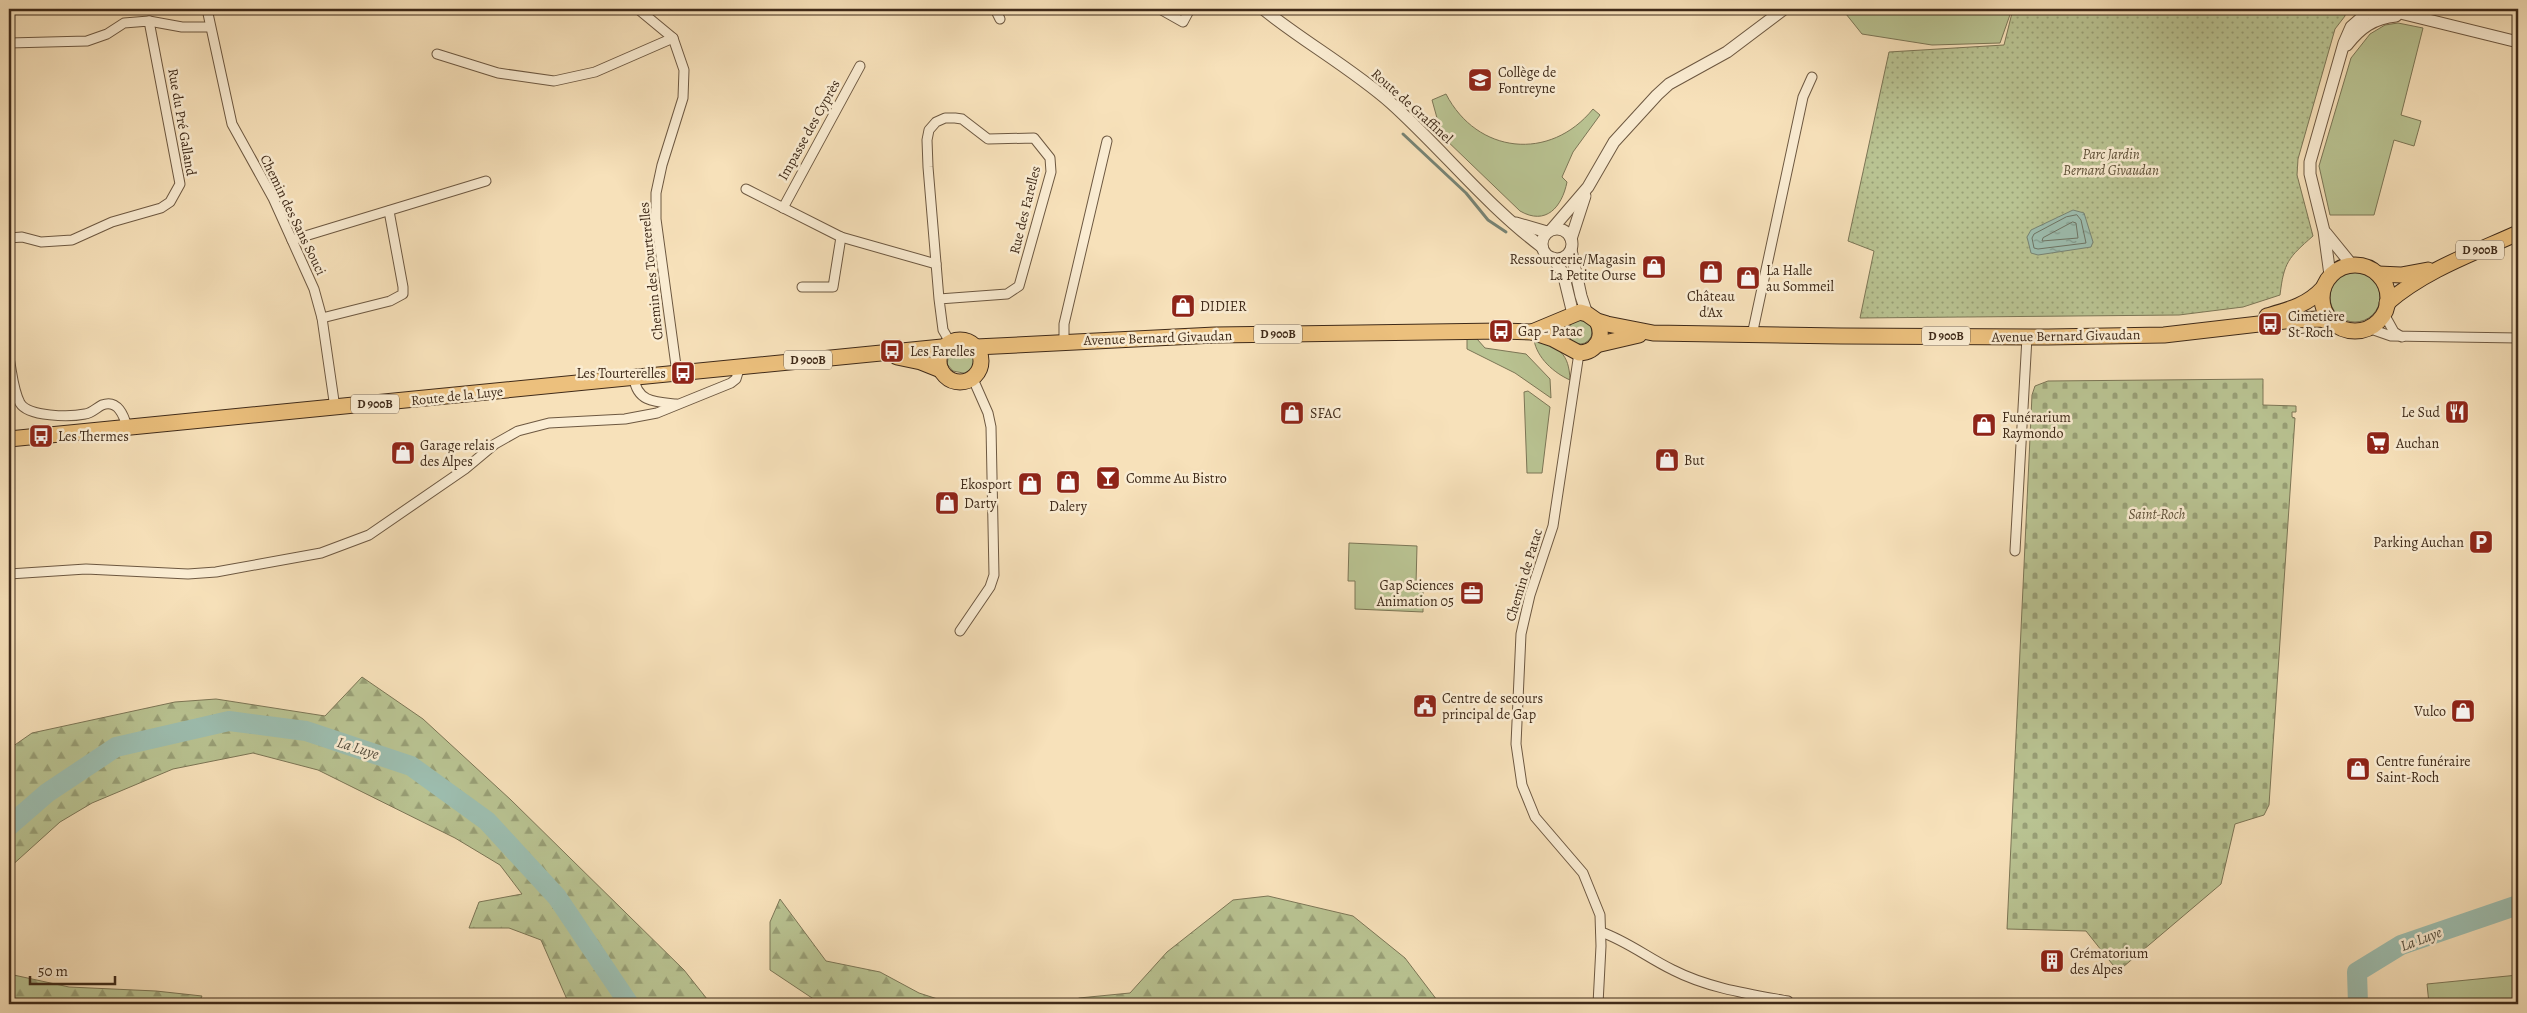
<svg xmlns="http://www.w3.org/2000/svg" width="2527" height="1013" font-family="Alegreya,serif">
	<style>
		.green { fill: #b9c392; stroke: #7c7656 }
		.forest { fill: url(#forest-firs); stroke: #7c7656 }
		.cemetery { fill: url(#cemetery-stones); stroke: #7c7656 }
		.park { fill: url(#park-dots); stroke: #7c7656 }
		.water { fill: url(#water-ripples); stroke: #778374 }
		.lines { fill: none; stroke-linecap: round; stroke-linejoin: round }
		.shore { stroke: #6e7464; stroke-width: 1 }
		.stream { stroke: #778374; stroke-width: 3 }
		.river { stroke: #9dbeb0; stroke-width: 20 }
		.minor-casing { stroke: #6d5841; stroke-width: 11 }
		.tertiary-casing { stroke: #6d5841; stroke-width: 13 }
		.primary-casing { stroke: #3f2a19; stroke-width: 17 }
		.minor { stroke: #faecd2; stroke-width: 9 }
		.tertiary { stroke: #faecd2; stroke-width: 11 }
		.primary { stroke: #ecc07d; stroke-width: 15 }
		.labels { text-anchor: middle; dominant-baseline: central; stroke-width: 5; stroke-linejoin: round; paint-order: stroke }
		.shield { fill: #faecd2; stroke: #776450; stroke-width: 1 }
		.shield-label { font-size: 12px; font-weight: bold; fill: #3f2a19 }
		.poi-label { font-size: 14px; fill: #3f2a19; stroke: #faecd2; text-anchor: start }
		.street-label { font-size: 14px; fill: #3f2a19; stroke: #faecd2 }
		.park-label { font-size: 14px; font-style: italic; fill: #5e5037; stroke: #faecd2 }
		.water-label { font-size: 15px; font-style: italic; fill: #564f3f; stroke: #faecd2 }
	</style>
	<defs>
		<pattern id="forest-firs" width="22" height="20" patternUnits="userSpaceOnUse" patternTransform="scale(1.25)"><rect width="22" height="20" fill="#b9c392"/><path d="M5 1l3.5 6h-7zM16 11l3.5 6h-7z" fill="#989f76"/></pattern>
		<pattern id="cemetery-stones" width="16" height="16" patternUnits="userSpaceOnUse" patternTransform="scale(1.25)"><rect width="16" height="16" fill="#b9c392"/><path d="M2 7V4a2 2 0 0 1 4 0v3zM10 15v-3a2 2 0 0 1 4 0v3z" fill="#989f76"/></pattern>
		<pattern id="park-dots" width="8" height="8" patternUnits="userSpaceOnUse" patternTransform="scale(1.25)"><rect width="8" height="8" fill="#b9c392"/><path d="M2 2h.1M6 6h.1" fill="none" stroke="#989f76" stroke-width="1.8" stroke-linecap="round"/></pattern>
		<pattern id="water-ripples" width="26" height="14" patternUnits="userSpaceOnUse" patternTransform="scale(1.25)"><rect width="26" height="14" fill="#9dbeb0"/><path d="M2 4q2-2 4 0t4 0M15 11q2-2 4 0t4 0" fill="none" stroke="#819b8e"/></pattern>
	</defs>
	<rect width="100%" height="100%" fill="#f7e1ba"/>
	<filter id="stains"><feTurbulence type="fractalNoise" baseFrequency=".004" numOctaves="4"/><feColorMatrix values="0 0 0 0 .2 0 0 0 0 .09 0 0 0 0 .02 0 0 0 .5 -.17"/></filter>
	<radialGradient id="worn" r=".72"><stop offset=".6" stop-color="#630" stop-opacity="0"/><stop offset="1" stop-color="#630" stop-opacity=".3"/></radialGradient>
	<g class="green">
		<path d="M1842,9H2012L2000,43L1932,45L1862,34Z"/>
		<path d="M2398,23L2423,28L2401,115L2421,121L2414,146L2394,140L2374,215H2330L2319,166L2351,58L2370,34L2385,25Z"/>
		<path d="M1446,94C1477,154 1550,162 1593,109L1600,115L1573,152L1562,177L1567,182C1562,207 1546,226 1520,211L1442,136L1432,100Z"/>
		<circle cx="2355" cy="297" r="25"/>
		<circle cx="1580" cy="332" r="12"/>
		<path d="M1467,338L1477,339L1485,348L1526,354L1550,379L1551,398L1515,373L1467,349Z"/>
		<path d="M1534,340C1559,347 1569,353 1570,380C1554,373 1537,358 1534,340Z"/>
		<path d="M960,350L973,356L977,363L975,370L968,374L953,371L947,364L949,354Z"/>
		<path d="M1528,391L1550,407L1542,473H1527L1524,392Z"/>
		<path d="M1349,543L1417,546L1416,584H1423V612L1355,609V581H1348Z"/>
		<path d="M2518,975V1004H2429L2427,984Z"/>
	</g>
	<g class="forest">
		<path d="M362,677L423,719L511,800L684,970L711,1004H569L541,940L509,928H469L479,902L522,894L500,865L455,838L318,770L253,753L173,769L92,803L60,822L9,868V749L32,733L175,702L216,699L325,716Z"/>
		<path d="M1268,896L1353,916L1405,958L1440,1004H1069L1079,998L1130,993L1167,952L1233,900Z"/>
		<path d="M780,899L826,961L880,972L919,993L953,1004H821L770,970V922Z"/>
		<path d="M9,974L69,987L156,991L202,996L198,1004H9Z"/>
	</g>
	<path class="cemetery" d="M2263,379V405L2296,406V412H2292V417L2295,418L2269,805L2264,815L2235,824L2221,884L2123,967L2113,965L2086,931L2007,929L2032,395L2035,386L2048,381Z"/>
	<path class="park" d="M2013,9H2345V16L2335,29L2298,159L2297,175L2313,236C2288,258 2284,262 2280,295L2243,307L2179,315L1860,318L1874,251L1848,241L1889,52L2004,45Z"/>
	<path class="water" d="M2073,210L2084,213L2093,242L2091,247L2038,255L2031,253L2027,237L2031,230Z"/>
	<g class="lines">
		<g class="shore">
			<path d="M2077,215L2081,220L2086,243L2038,249L2034,248L2032,238L2034,234L2066,217Z"/>
			<path d="M2073,222L2076,223L2078,238L2042,241L2043,238Z"/>
		</g>
		<path class="stream" d="M1403,134L1466,193L1488,220L1506,232"/>
		<g class="river">
			<path d="M9,826L47,793L116,747L229,721L306,731L411,766L487,821L557,897L629,1004"/>
			<path d="M2358,1004L2357,972L2401,945L2518,905"/>
		</g>
		<defs>
			<g id="minor">
				<path d="M207,9L232,124L273,198L314,289L322,318L335,408"/>
				<path d="M638,9L673,38L684,70L683,98L662,165L656,193V219L677,373"/>
				<path d="M995,9L1000,19"/>
				<path d="M1160,9L1183,22L1190,9"/>
				<path d="M149,21L182,27H210"/>
				<path d="M9,43L87,41L107,34L124,23L149,21L180,184L170,202L161,208L112,222L72,240L41,242L22,237L9,238"/>
				<path d="M437,54L498,73L554,81L595,72L673,38"/>
				<path d="M746,189L841,237L936,264"/>
				<path d="M783,208L860,66"/>
				<path d="M292,240L486,181"/>
				<path d="M802,287H833L841,237"/>
				<path d="M939,299L1007,294L1019,286L1051,172L1050,158L1034,138L988,139L962,119L955,118H945L936,122L929,130L927,140L928,167L939,299L943,330L950,342"/>
				<path d="M2384,314L2394,332L2402,337"/>
				<path d="M322,318L390,301L403,294V287L389,211"/>
				<path d="M2368,328L2391,336L2518,338"/>
				<path d="M1752,335L1803,97L1812,77"/>
				<path d="M1064,342V324L1107,141"/>
				<path d="M1579,353L1553,526L1530,595L1521,634L1516,744L1522,785L1535,817L1583,873L1600,915L1601,946L1598,1004"/>
				<path d="M9,358C12,372 13,390 20,403C28,417 70,417 85,414C92,413 96,408 102,405C118,399 124,416 127,427"/>
				<path d="M634,378C637,402 655,402 676,404"/>
				<path d="M2015,551L2027,337"/>
				<path d="M9,574L86,569L188,574L216,572L321,553L369,535L465,469L495,444L518,431L549,423L625,419L657,413L731,383L736,379L740,366"/>
				<path d="M960,631L990,587L994,575L991,427L988,413L973,379"/>
				<path d="M1601,932C1627,941 1648,958 1673,970C1708,988 1749,994 1788,1001"/>
			</g>
			<g id="tertiary">
				<path d="M1263,9C1304,42 1351,68 1391,103C1443,150 1486,205 1542,247"/>
				<path d="M2347,45C2360,28 2374,18 2396,16"/>
				<path d="M1516,223L1547,232"/>
				<path d="M1552,229L1588,187L1614,142L1657,95L1669,84L1727,52L1784,9"/>
				<circle cx="1557" cy="244" r="15"/>
				<path d="M2326,233L2352,265"/>
				<path d="M1571,239L1585,196"/>
				<path d="M1571,250L1581,296L1587,314"/>
				<path d="M1553,258L1563,273L1573,314"/>
				<path d="M2330,275L2324,231L2310,174V162L2344,43L2351,27L2367,13L2388,10L2518,42"/>
			</g>
			<g id="primary">
				<circle cx="2355" cy="298" r="33"/>
				<path d="M2378,274L2401,275L2428,270"/>
				<path d="M2387,303C2425,270 2474,253 2518,233"/>
				<path d="M2267,316C2288,310 2308,305 2323,288"/>
				<path d="M1532,332L1580,312L1587,314L1597,321L1607,324L1653,333L1841,336L2048,337L2164,335L2293,320L2320,319L2332,322"/>
				<circle cx="960" cy="361" r="21"/>
				<path d="M1596,345L1639,335"/>
				<path d="M976,347L1215,335L1501,331L1532,332L1553,339L1579,353C1597,352 1605,337 1597,321"/>
				<path d="M897,357L921,362L941,370"/>
				<path d="M9,439L942,347"/>
			</g>
		</defs>
		<use href="#minor" class="minor-casing"/>
		<use href="#tertiary" class="tertiary-casing"/>
		<use href="#primary" class="primary-casing"/>
		<use href="#minor" class="minor"/>
		<use href="#tertiary" class="tertiary"/>
		<use href="#primary" class="primary"/>
	</g>
	<defs>
		<symbol id="school-square" viewBox="-11 -11 22 22"><rect x="-9" y="-9" width="18" height="18" rx="4" fill="#8f2418" stroke="#faecd2"/><path d="M0-5L7-2L0 1L-7-2ZM-4 1L0 2.5L4 1V4Q0 6-4 4Z" fill="#fff"/></symbol>
		<symbol id="shop-square" viewBox="-11 -11 22 22"><rect x="-9" y="-9" width="18" height="18" rx="4" fill="#8f2418" stroke="#faecd2"/><path d="M-5-2.5h2.3a2.7 3.5 0 0 1 5.4 0H5L5.5 6h-11ZM-1.5-2.5h3a1.5 2.3 0 0 0-3 0Z" fill="#fff"/></symbol>
		<symbol id="bus-square" viewBox="-11 -11 22 22"><rect x="-9" y="-9" width="18" height="18" rx="4" fill="#8f2418" stroke="#faecd2"/><path d="M-5-6H5V4H4V6H2V4H-2V6H-4V4H-5ZM-3.5-4V0h7V-4ZM-3.5 1.2v1.5H-2V1.2ZM2 1.2v1.5H3.5V1.2Z" fill="#fff"/></symbol>
		<symbol id="restaurant-square" viewBox="-11 -11 22 22"><rect x="-9" y="-9" width="18" height="18" rx="4" fill="#8f2418" stroke="#faecd2"/><path d="M-5-6h1v4h1v-4h1v4h1v-4h1v5L-1.5 .5V6h-2V.5L-5-1ZM5-6V6H3V1.5H1.5Q1.5-4 5-6Z" fill="#fff"/></symbol>
		<symbol id="supermarket-square" viewBox="-11 -11 22 22"><rect x="-9" y="-9" width="18" height="18" rx="4" fill="#8f2418" stroke="#faecd2"/><path d="M-6-5.5h2.5l.6 2H6L4.5 2H-2.5L-4.4-4H-6ZM-1.5 3.2a1.3 1.3 0 1 0 .1 0ZM3 3.2a1.3 1.3 0 1 0 .1 0Z" fill="#fff"/></symbol>
		<symbol id="bar-square" viewBox="-11 -11 22 22"><rect x="-9" y="-9" width="18" height="18" rx="4" fill="#8f2418" stroke="#faecd2"/><path d="M-6-5H6L.8 .8V4.5H3.5V6h-7V4.5H-.8V.8Z" fill="#fff"/></symbol>
		<symbol id="parking-square" viewBox="-11 -11 22 22"><rect x="-9" y="-9" width="18" height="18" rx="4" fill="#8f2418" stroke="#faecd2"/><path d="M-3.5-5.5H1a3.5 3.5 0 0 1 0 7H-1V5.5H-3.5ZM-1-3.4V-.6H.8a1.4 1.4 0 0 0 0-2.8Z" fill="#fff"/></symbol>
		<symbol id="office-square" viewBox="-11 -11 22 22"><rect x="-9" y="-9" width="18" height="18" rx="4" fill="#8f2418" stroke="#faecd2"/><path d="M-6-3h4V-5.5h4V-3h4V5H-6ZM-1-4.5V-3h2v-1.5ZM-6 0V1H6V0Z" fill="#fff"/></symbol>
		<symbol id="civic-square" viewBox="-11 -11 22 22"><rect x="-9" y="-9" width="18" height="18" rx="4" fill="#8f2418" stroke="#faecd2"/><path d="M-.6-6.5H3V-4.5H.6V-3L4-1V1h2V6H-6V1h2V-1L-.6-3ZM-1.2 2.5V6h2.4V2.5Z" fill="#fff"/></symbol>
		<symbol id="building-square" viewBox="-11 -11 22 22"><rect x="-9" y="-9" width="18" height="18" rx="4" fill="#8f2418" stroke="#faecd2"/><path d="M-4-6H4V6H1V3H-1V6H-4ZM-2.5-4.3h1.7v1.8h-1.7ZM.8-4.3h1.7v1.8H.8ZM-2.5-1h1.7V.8h-1.7ZM.8-1h1.7V.8H.8Z" fill="#fff"/></symbol>
	</defs>
	<g fill-rule="evenodd">
		<use href="#school-square" x="1466" y="66" width="28" height="28"/>
		<use href="#shop-square" x="1640" y="253" width="28" height="28"/>
		<use href="#shop-square" x="1697" y="258" width="28" height="28"/>
		<use href="#shop-square" x="1734" y="264" width="28" height="28"/>
		<use href="#shop-square" x="1169" y="292" width="28" height="28"/>
		<use href="#bus-square" x="2256" y="310" width="28" height="28"/>
		<use href="#bus-square" x="1487" y="317" width="28" height="28"/>
		<use href="#bus-square" x="878" y="337" width="28" height="28"/>
		<use href="#bus-square" x="669" y="359" width="28" height="28"/>
		<use href="#restaurant-square" x="2443" y="398" width="28" height="28"/>
		<use href="#shop-square" x="1278" y="399" width="28" height="28"/>
		<use href="#shop-square" x="1970" y="411" width="28" height="28"/>
		<use href="#bus-square" x="27" y="422" width="28" height="28"/>
		<use href="#supermarket-square" x="2364" y="429" width="28" height="28"/>
		<use href="#shop-square" x="389" y="439" width="28" height="28"/>
		<use href="#shop-square" x="1653" y="446" width="28" height="28"/>
		<use href="#bar-square" x="1094" y="464" width="28" height="28"/>
		<use href="#shop-square" x="1054" y="468" width="28" height="28"/>
		<use href="#shop-square" x="1016" y="470" width="28" height="28"/>
		<use href="#shop-square" x="933" y="489" width="28" height="28"/>
		<use href="#parking-square" x="2467" y="528" width="28" height="28"/>
		<use href="#office-square" x="1458" y="579" width="28" height="28"/>
		<use href="#civic-square" x="1411" y="692" width="28" height="28"/>
		<use href="#shop-square" x="2449" y="697" width="28" height="28"/>
		<use href="#shop-square" x="2344" y="755" width="28" height="28"/>
		<use href="#building-square" x="2038" y="947" width="28" height="28"/>
	</g>
	<g class="labels">
		<g class="shield">
			<rect x="2456" y="240.5" width="48" height="19" rx="4"/>
			<rect x="1254" y="324.5" width="48" height="19" rx="4"/>
			<rect x="1922" y="326.5" width="48" height="19" rx="4"/>
			<rect x="784" y="350.5" width="48" height="19" rx="4"/>
			<rect x="351" y="394.5" width="48" height="19" rx="4"/>
		</g>
		<g class="shield-label">
			<text x="2480" y="250">D 900B</text>
			<text x="1278" y="334">D 900B</text>
			<text x="1946" y="336">D 900B</text>
			<text x="808" y="360">D 900B</text>
			<text x="375" y="404">D 900B</text>
		</g>
		<g class="poi-label">
			<text x="1498" y="72">Collège de<tspan x="1498" dy="16">Fontreyne</tspan></text>
			<text x="1636" y="259" text-anchor="end">Ressourcerie/Magasin<tspan x="1636" dy="16">La Petite Ourse</tspan></text>
			<text x="1766" y="270">La Halle<tspan x="1766" dy="16">au Sommeil</tspan></text>
			<text x="1711" y="296" text-anchor="middle">Château<tspan x="1711" dy="16">d'Ax</tspan></text>
			<text x="1200" y="306">DIDIER</text>
			<text x="2288" y="316">Cimetière<tspan x="2288" dy="16">St-Roch</tspan></text>
			<text x="1518" y="331">Gap - Patac</text>
			<text x="910" y="351">Les Farelles</text>
			<text x="666" y="373" text-anchor="end">Les Tourterelles</text>
			<text x="2440" y="412" text-anchor="end">Le Sud</text>
			<text x="1310" y="413">SFAC</text>
			<text x="2002" y="417">Funérarium<tspan x="2002" dy="16">Raymondo</tspan></text>
			<text x="58" y="436">Les Thermes</text>
			<text x="2396" y="443">Auchan</text>
			<text x="420" y="445">Garage relais<tspan x="420" dy="16">des Alpes</tspan></text>
			<text x="1684" y="460">But</text>
			<text x="1126" y="478">Comme Au Bistro</text>
			<text x="1012" y="484" text-anchor="end">Ekosport</text>
			<text x="964" y="503">Darty</text>
			<text x="1068" y="506" text-anchor="middle">Dalery</text>
			<text x="2464" y="542" text-anchor="end">Parking Auchan</text>
			<text x="1454" y="585" text-anchor="end">Gap Sciences<tspan x="1454" dy="16">Animation 05</tspan></text>
			<text x="1442" y="698">Centre de secours<tspan x="1442" dy="16">principal de Gap</tspan></text>
			<text x="2446" y="711" text-anchor="end">Vulco</text>
			<text x="2376" y="761">Centre funéraire<tspan x="2376" dy="16">Saint-Roch</tspan></text>
			<text x="2070" y="953">Crématorium<tspan x="2070" dy="16">des Alpes</tspan></text>
		</g>
		<g class="street-label">
			<text transform="translate(1412 106) rotate(42)">Route de Graffinel</text>
			<text transform="translate(182 122) rotate(80)">Rue du Pré Galland</text>
			<text transform="translate(809 130) rotate(-61)">Impasse des Cyprès</text>
			<text transform="translate(1025 210) rotate(-76)">Rue des Farelles</text>
			<text transform="translate(293 215) rotate(64)">Chemin des Sans Souci</text>
			<text transform="translate(651 271) rotate(-96)">Chemin des Tourterelles</text>
			<text transform="translate(2066 336) rotate(-1)">Avenue Bernard Givaudan</text>
			<text transform="translate(1158 338) rotate(-2)">Avenue Bernard Givaudan</text>
			<text transform="translate(457 396) rotate(-6)">Route de la Luye</text>
			<text transform="translate(1524 575) rotate(-73)">Chemin de Patac</text>
		</g>
		<g class="park-label">
			<text x="2111" y="154">Parc Jardin<tspan x="2111" dy="16">Bernard Givaudan</tspan></text>
			<text x="2157" y="514">Saint-Roch</text>
		</g>
		<g class="water-label">
			<text transform="translate(358 748) rotate(18)">La Luye</text>
			<text transform="translate(2421 939) rotate(-21)">La Luye</text>
		</g>
	</g>
	<rect width="2527" height="1013" fill="none" stroke="#f7e1ba" stroke-width="30"/>
	<rect x="10" y="10" width="2507" height="993" fill="none" stroke="#3f2a19" stroke-width="2.5"/>
	<rect x="15" y="15" width="2497" height="983" fill="none" stroke="#3f2a19"/>
	<path d="M30 976v8h85v-8" fill="none" stroke="#3f2a19" stroke-width="2.5"/>
	<text x="38" y="976" font-size="15" fill="#3f2a19" stroke="#faecd2" stroke-width="4" paint-order="stroke">50 m</text>
	<rect width="100%" height="100%" filter="url(#stains)"/>
	<rect width="100%" height="100%" fill="url(#worn)"/>
</svg>
